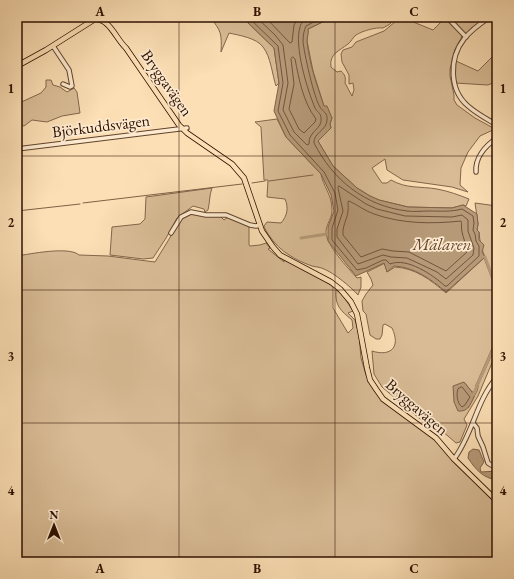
<svg xmlns="http://www.w3.org/2000/svg" width="514" height="579" font-family="'EB Garamond',serif">
	<style>
		.green { fill: #d9bc96; stroke: #83664b }
		.water { fill: #b69977; stroke: #7f6247 }
		.lines { fill: none; stroke-linecap: round; stroke-linejoin: round }
		.shore { stroke: #72543c; stroke-width: 1 }
		.stream { stroke: #7f6247; stroke-width: 1 }
		.canal { stroke: #b69977; stroke-width: 3 }
		.minor-casing { stroke: #61442d; stroke-width: 5.5 }
		.major-casing { stroke: #2d1000; stroke-width: 6 }
		.minor { stroke: #fdeacf; stroke-width: 3.5 }
		.major { stroke: #fcdfb5; stroke-width: 4.5 }
		.grid { fill: none; stroke: #2d1000; stroke-width: 1; stroke-opacity: 0.55 }
		.labels { text-anchor: middle; dominant-baseline: central; stroke-width: 3.5; stroke-linejoin: round; paint-order: stroke }
		.street-label { font-size: 16px; fill: #2d1000; stroke: #fdeacf }
		.water-label { font-size: 17px; font-style: italic; fill: #644730; stroke: #fdeacf }
		.neatline { fill: none; stroke: #2d1000; stroke-width: 1.5 }
		.grid-label { font-size: 13px; text-anchor: middle; font-weight: bold; fill: #2d1000 }
	</style>
	<rect width="100%" height="100%" fill="#fcdfb5"/>
	<filter id="stains"><feTurbulence type="fractalNoise" baseFrequency=".005" numOctaves="4"/><feColorMatrix values="0 0 0 0 .2 0 0 0 0 .09 0 0 0 0 .02 0 0 0 .5 -.17"/></filter>
	<radialGradient id="worn" r=".72"><stop offset=".6" stop-color="#630" stop-opacity="0"/><stop offset="1" stop-color="#630" stop-opacity=".3"/></radialGradient>
	<g class="green">
		<path d="M210,17H242L274,48L279,83L276,86C272,74 271,57 263,47C257,38 238,35 229,33L221,52C222,33 221,31 210,17Z"/>
		<path d="M333,17H396L390,24L383,28C376,27 362,31 356,35C353,37 351,42 348,44C339,51 329,54 331,67L337,72L341,71C345,75 346,77 345,83L352,96L354,90L353,83L349,84V75L342,62L341,54L343,50L352,47L356,42L384,31L401,17L433,30L446,17L462,35L461,39L455,51L450,69V76L454,95V100L457,105L475,118L495,129L480,136L468,152L461,168L460,185L468,192L452,187L403,180L387,170L385,159L372,168L382,183H387L391,180C407,189 419,186 437,189C448,191 459,195 469,199L466,206L463,205L452,208L408,207L379,200L370,196L357,188L333,166L318,141L331,128L330,124L332,118L328,110L324,106L313,71L307,41L308,29Z"/>
		<path d="M449,17H488L469,33L465,34Z"/>
		<path d="M497,52V81L488,85L455,83L454,72L456,61L478,71Z"/>
		<path d="M46,80H51L53,85L60,87L67,92L74,88L77,92L80,113L62,116L47,122L32,120L24,126L17,124V104L41,93L46,87Z"/>
		<path d="M277,119L286,137L321,174C323,186 332,195 332,209C333,217 326,224 326,232C326,245 348,268 357,278L361,277V287L358,295C351,287 334,273 324,269C320,267 316,267 312,266C290,258 275,248 264,227V226L267,222L281,223C287,216 289,208 285,199L267,197L268,180H264L261,127L255,122Z"/>
		<path d="M212,188C209,196 210,202 208,210L205,212L204,209L193,206L177,218L166,238L153,258L143,259L110,255L112,227L140,224L145,219L146,197Z"/>
		<path d="M475,203L497,206V285C490,268 480,251 479,232L477,230L478,224Z"/>
		<path d="M191,212L220,216L224,220L228,217L249,226V245L250,246L260,245L266,243L270,248L268,249L284,262V260L288,261L320,277L333,287V308L348,333L353,328L352,320C340,310 335,306 336,290L342,294L353,311L348,313L355,320L359,335L361,358L366,375L371,385L380,398L434,439L497,505V562H17V256C30,254 69,246 79,255L108,256L155,262L182,218Z"/>
		<path d="M484,258L497,292V337L476,385L475,391L472,392L464,382L468,408L477,391L479,383L497,343V351L478,396L464,419L467,425L460,442L456,443L434,424L423,421L419,418L382,387L374,374L372,351C391,357 401,347 392,328L385,324L383,325L382,335L380,339H376L370,335L366,314L363,311L362,301L366,294L373,285L371,279L367,272L385,263L387,272L395,267C415,268 431,280 446,293Z"/>
	</g>
	<g class="water">
		<path d="M242,17H333L308,29C309,33 307,37 307,41C309,63 317,85 324,106H327L332,118L330,124L331,128L318,141L333,166L357,188L370,196L379,200L408,207L452,208L463,205L477,214L478,224L477,230L479,232V240L484,245L482,252L485,257L446,292C431,279 414,267 394,266L387,272L384,263L356,276L328,241V227L334,211L331,195L321,174L286,137L274,111L279,83L274,48Z"/>
		<path d="M464,382L472,392L474,397C470,405 468,412 458,411L454,402L453,386Z"/>
		<path d="M473,449L479,450L484,462L480,468L481,472L497,471V480C483,478 476,470 468,458L469,452Z"/>
	</g>
	<g class="lines">
		<g class="shore">
			<path d="M248,17L278,46L283,83L278,111L290,135L324,172L335,193L338,210L332,228V240L357,270L366,268L383,260H386L390,264C407,257 433,275 445,286H447L479,256V246L476,241L475,234L473,230L474,223L473,216L462,209C451,212 440,211 429,211C422,211 414,212 407,211C365,206 333,180 314,143C313,133 327,130 327,120C328,113 323,112 320,107C314,98 304,53 303,41C303,36 304,30 306,26L323,17"/>
			<path d="M256,17L275,35L283,45L288,83L283,110L294,132L307,145L309,144C308,131 323,129 321,118C321,113 317,112 315,108C307,89 294,46 300,27C301,22 306,19 311,17"/>
			<path d="M265,17L290,43L292,42L294,25L299,17"/>
			<path d="M293,57L295,59C299,79 303,102 316,119L315,122L304,133L299,129L289,109L294,84L291,59Z"/>
			<path d="M339,186L366,204L377,209L405,216L452,217L462,215L468,220V231L474,248L473,255L446,279L437,272L407,258L391,257L383,255L358,264L337,237V229L343,211L338,188Z"/>
			<path d="M349,201C358,205 365,211 374,214C402,224 432,224 461,221C462,224 461,228 462,232C463,238 467,245 467,252L446,271L409,252L393,251L382,249L361,257L343,235C342,223 350,217 348,203Z"/>
			<path d="M462,387L470,397L465,405L462,407C457,403 456,394 458,389Z"/>
		</g>
		<g class="stream">
			<path d="M269,181L313,175"/>
			<path d="M252,183L265,181"/>
			<path d="M83,203L242,184"/>
			<path d="M17,211L80,204"/>
		</g>
		<g class="canal">
			<path d="M301,238L327,234"/>
			<path d="M485,257L497,289"/>
			<path d="M473,395L497,340"/>
		</g>
		<defs>
			<g id="minor">
				<path d="M447,17L466,37"/>
				<path d="M490,17C481,23 471,30 464,39C449,58 449,90 468,106C477,114 487,119 497,125"/>
				<path d="M53,46L69,70L72,86L70,87L63,84"/>
				<path d="M17,149L187,128"/>
				<path d="M476,172C475,158 485,146 497,138"/>
				<path d="M171,233L181,217L191,212L206,215H226L250,225L256,226L260,225"/>
				<path d="M473,423L477,428L478,436L483,447L488,463L491,465H497"/>
				<path d="M454,459C473,434 476,401 497,377"/>
			</g>
			<path id="major" d="M17,66L46,50L95,19C110,19 116,39 126,48L179,125L187,133L232,164L244,178L262,231L273,247L280,255L331,282L340,289L351,302L357,314L367,368L370,380L376,389L383,399L436,438L454,459L497,501"/>
		</defs>
		<use href="#minor" class="minor-casing"/>
		<use href="#major" class="major-casing"/>
		<use href="#minor" class="minor"/>
		<use href="#major" class="major"/>
	</g>
	<path class="grid" d="M179,17V562M335,17V562M17,156H497M17,290H497M17,423H497"/>
	<g class="labels">
		<g class="street-label">
			<text transform="translate(167 83) rotate(55)">Bryggavägen</text>
			<text transform="translate(101 126) rotate(-7)">Björkuddsvägen</text>
			<text transform="translate(417 407) rotate(41)">Bryggavägen</text>
		</g>
		<g class="water-label">
			<text x="442" y="244">Mälaren</text>
		</g>
	</g>
	<rect width="514" height="579" fill="none" stroke="#fcdfb5" stroke-width="44"/>
	<g transform="translate(54 525)" stroke="#fdeacf" stroke-width="3" paint-order="stroke">
	<path d="M0-3L7 15L0 10L-7 15Z" fill="#2d1000"/>
	<text y="-6" font-size="11" font-weight="bold" text-anchor="middle" fill="#2d1000">N</text>
	</g>
	<rect x="22" y="22" width="470" height="535" class="neatline"/>
	<g class="grid-label">
		<text x="100" y="16">A</text>
		<text x="257" y="16">B</text>
		<text x="414" y="16">C</text>
		<text x="11" y="93">1</text>
		<text x="503" y="93">1</text>
		<text x="11" y="227">2</text>
		<text x="503" y="227">2</text>
		<text x="11" y="361">3</text>
		<text x="503" y="361">3</text>
		<text x="11" y="495">4</text>
		<text x="503" y="495">4</text>
		<text x="100" y="573">A</text>
		<text x="257" y="573">B</text>
		<text x="414" y="573">C</text>
	</g>
	<rect width="100%" height="100%" filter="url(#stains)"/>
	<rect width="100%" height="100%" fill="url(#worn)"/>
</svg>
